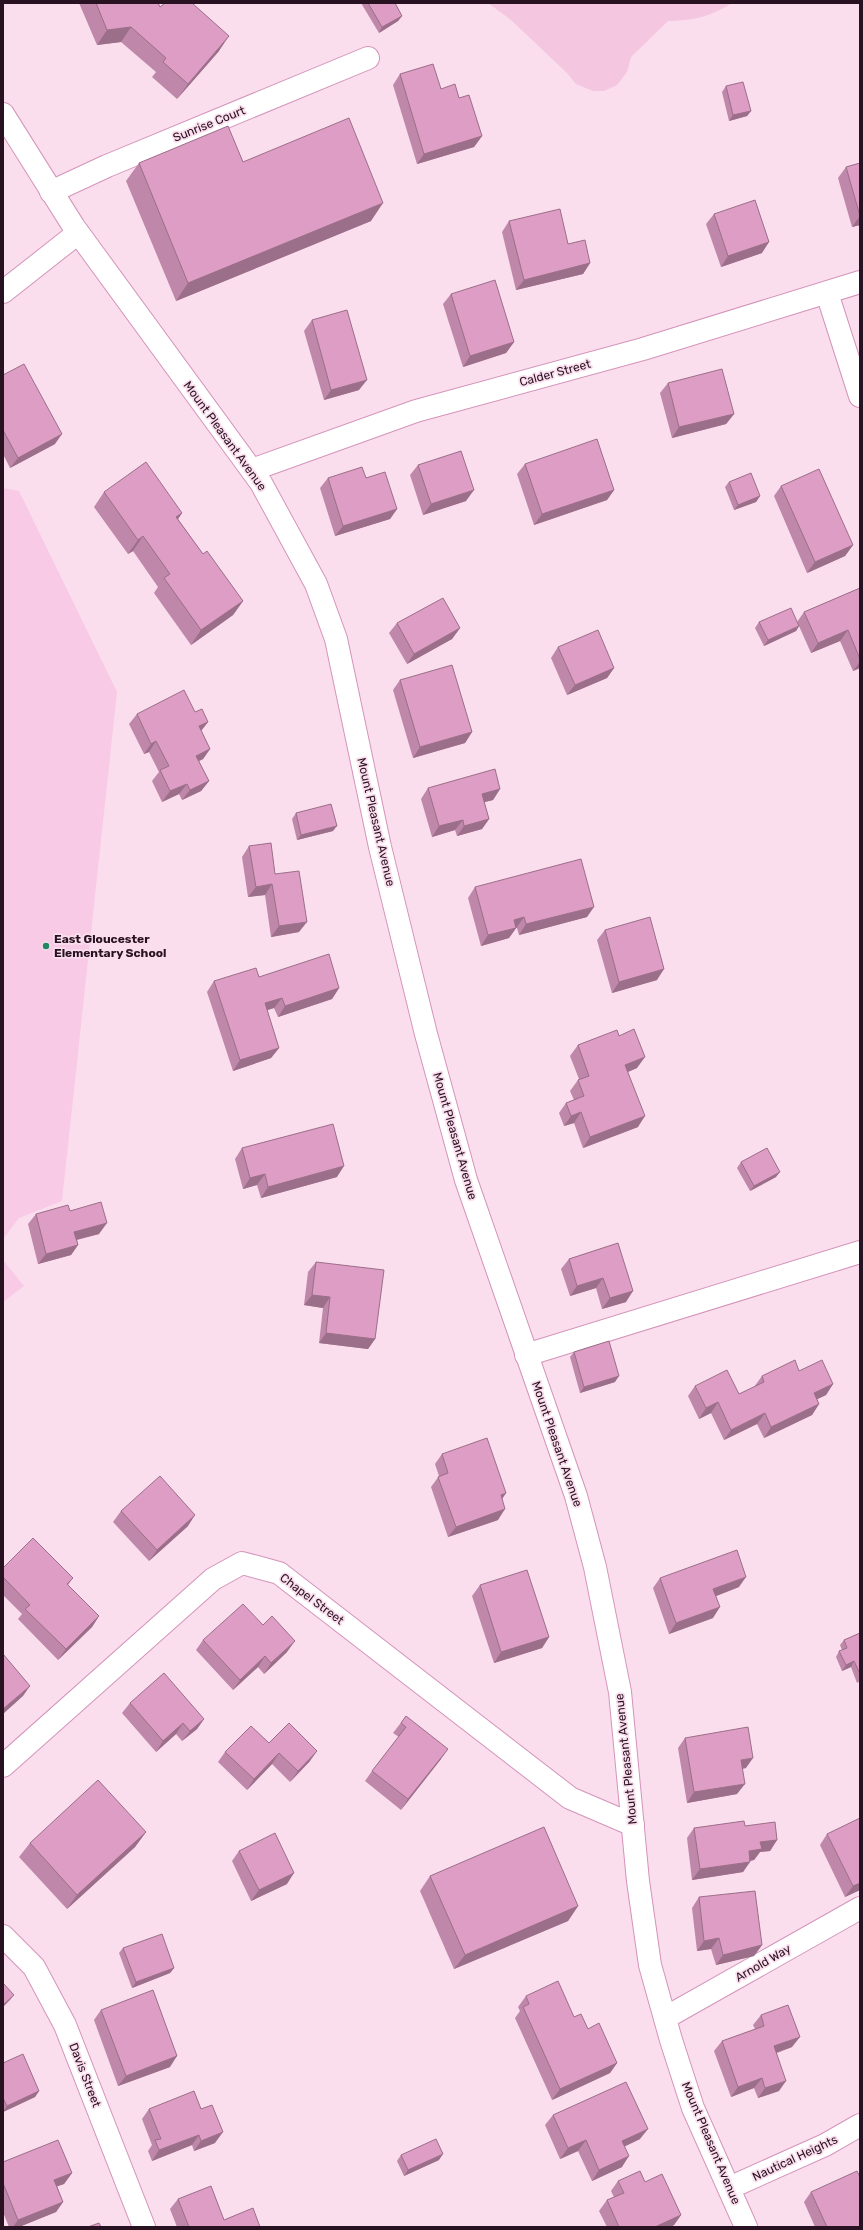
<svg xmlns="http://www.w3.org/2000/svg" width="863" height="2230" font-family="Rubik,sans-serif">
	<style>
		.built { fill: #f8cae5 }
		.green { fill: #f4c6e0 }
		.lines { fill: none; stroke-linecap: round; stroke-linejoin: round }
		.minor-casing { stroke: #d494bb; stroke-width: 24 }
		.minor { stroke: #fff; stroke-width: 22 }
		.wall { fill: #bf87a9 }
		.shaded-wall { fill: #9b6e89 }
		.building { fill: #de9dc4; stroke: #9b6e89 }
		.poi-dot { fill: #248761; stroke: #fadeed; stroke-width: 1.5 }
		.labels { text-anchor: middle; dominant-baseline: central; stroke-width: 3.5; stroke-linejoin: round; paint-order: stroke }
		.street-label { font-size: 12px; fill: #281120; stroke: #fadeed }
		.poi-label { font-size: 12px; font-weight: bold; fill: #281120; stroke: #fadeed; text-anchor: start }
	</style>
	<rect width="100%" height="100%" fill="#fadeed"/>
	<g class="built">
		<path d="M3,488L19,491L117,692L62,1201L19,1218L3,1239Z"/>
		<path d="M3,1260L24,1286L3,1302Z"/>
	</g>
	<path class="green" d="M488,3H732C712,16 692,21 668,21L631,57L627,72L617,85L604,91H593L576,84L567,73L511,20Z"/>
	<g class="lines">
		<defs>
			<g id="minor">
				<path d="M3,114L74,227L261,483L316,584L336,639L380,847L426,1034L466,1180L576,1496L595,1567L620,1692L638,1881L650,1965L671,2040L693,2108L746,2227"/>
				<path d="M51,192L107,166L368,58"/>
				<path d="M3,292L78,233"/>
				<path d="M827,293L860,396"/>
				<path d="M252,470L416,411L643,349L860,282"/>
				<path d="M526,1355L860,1252"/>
				<path d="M3,1766L213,1579L242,1563L279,1573L570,1798L633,1825"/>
				<path d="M3,1936L34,1967L65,2025L144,2227"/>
				<path d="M665,2018L860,1908"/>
				<path d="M729,2188L825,2145L860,2125"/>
			</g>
		</defs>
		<use href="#minor" class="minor-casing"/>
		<use href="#minor" class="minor"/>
	</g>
	<g class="wall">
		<path d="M79,3H158L160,7L219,51L177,99L152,77L156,72L121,42L97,45Z"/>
		<path d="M361,3H395L402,16L398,21L379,33Z"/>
		<path d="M400,74L441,89L459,98L482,136L474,147L417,164L393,85Z"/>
		<path d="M726,86L751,111L747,116L729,121L722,92Z"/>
		<path d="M243,162L371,221L176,301L126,181L139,163Z"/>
		<path d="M860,163V225L852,227L838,178L846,167Z"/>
		<path d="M714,214L762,253L721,267L706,224Z"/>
		<path d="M509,221L568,244L590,263L583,274L516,290L502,232Z"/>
		<path d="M451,294L514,342L506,353L463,367L443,304Z"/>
		<path d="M312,320L359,390L324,400L304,331Z"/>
		<path d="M3,375L55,444L10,468L3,454Z"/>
		<path d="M668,383L734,414L726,424L672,438L660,393Z"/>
		<path d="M525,464L614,490L607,500L534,525L517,474Z"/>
		<path d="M418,465L466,501L423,515L410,475Z"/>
		<path d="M328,478H366L397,509L390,519L335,536L320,488Z"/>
		<path d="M729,482L760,496L756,502L734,510L725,487Z"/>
		<path d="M781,486L853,545L845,556L807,573L774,496Z"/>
		<path d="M104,492L182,513L178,519L203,554L243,601L233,615L191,645L154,593L158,587L133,551L128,554L94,507Z"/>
		<path d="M860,588V668L853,671L840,641L811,653L799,626L796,631L764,646L755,628L759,622H797L804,612Z"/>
		<path d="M397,623L460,628L452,639L407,664L389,633Z"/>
		<path d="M558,647L614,668L607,678L567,695L551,658Z"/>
		<path d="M400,680L472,732L465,743L413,758L393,690Z"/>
		<path d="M195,712L208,722L201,731L210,749L203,759L199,761L209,781L201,791L182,800L179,794L162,802L152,781L159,772L149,752L144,754L129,724L137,714Z"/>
		<path d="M428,788L500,789L493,800L484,802L489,819L482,829L457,836L455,830L432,837L421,799Z"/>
		<path d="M296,813L333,831L297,840L292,819Z"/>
		<path d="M249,846L275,874L299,932L271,937L265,895L248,897L242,857Z"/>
		<path d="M475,887L587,917L519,935L517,928H516L509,938L481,946L468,898Z"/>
		<path d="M605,930L657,980L612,993L597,940Z"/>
		<path d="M259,977L339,988L332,999L278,1017L274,1008L267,1010L279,1048L271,1058L233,1071L207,992L214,981Z"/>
		<path d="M619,1036L637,1068L628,1072L638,1127L583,1148L574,1123L564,1126L559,1113L566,1103L574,1100L570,1091L578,1080L579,1079L570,1056L578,1045Z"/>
		<path d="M242,1148L337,1177L261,1198L257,1185L243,1189L235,1159Z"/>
		<path d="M741,1162L776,1177L750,1191L737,1168Z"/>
		<path d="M70,1211L99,1234L77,1240L78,1245L71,1255L38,1264L28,1224L36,1214Z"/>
		<path d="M618,1243L626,1302L602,1309L596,1288L570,1296L561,1269L569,1259Z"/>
		<path d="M316,1262L375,1339L368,1349L319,1343L323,1308L304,1305L308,1272Z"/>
		<path d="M574,1352L615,1382L580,1393L570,1357Z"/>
		<path d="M799,1371L833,1384L826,1395L817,1399L819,1404L812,1415L764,1438L757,1424L724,1440L711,1413L699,1419L688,1396L695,1386L739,1394L754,1387L762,1376Z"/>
		<path d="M442,1454L506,1493L502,1499L498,1520L448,1537L431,1487L439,1476L435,1464Z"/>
		<path d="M121,1511L188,1526L149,1561L113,1522Z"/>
		<path d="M3,1568L73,1578L68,1585L99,1616L92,1627L58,1660L18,1619L22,1614L3,1595Z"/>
		<path d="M660,1578L739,1587L716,1596L713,1618L669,1634L653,1588Z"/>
		<path d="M480,1585L549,1637L542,1648L494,1663L472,1596Z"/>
		<path d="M860,1633V1681L857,1683L851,1667L842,1671L836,1657L839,1651L842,1650L840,1645L844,1640Z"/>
		<path d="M203,1640L287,1652L264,1674L258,1667L233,1690L196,1650Z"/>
		<path d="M130,1703L204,1719L197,1729L182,1741L176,1734L156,1752L122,1713Z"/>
		<path d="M406,1716L441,1759L401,1810L365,1781L372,1771L399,1737L393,1733Z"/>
		<path d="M685,1738L746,1768L742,1769L737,1794L687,1803L678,1748Z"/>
		<path d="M269,1743L310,1761L290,1782L272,1764L247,1790L218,1762L225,1752Z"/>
		<path d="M745,1826L777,1840L770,1851L760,1852L754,1860L750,1861L743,1872L692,1880L687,1838L694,1828Z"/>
		<path d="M146,1832L135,1847L67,1909L19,1857L30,1843Z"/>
		<path d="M827,1834L860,1890L845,1897L820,1845Z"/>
		<path d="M239,1851L287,1884L251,1901L232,1861Z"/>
		<path d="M430,1876L578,1906L568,1921L454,1969L420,1891Z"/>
		<path d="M699,1897L762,1945L754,1956L716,1965L711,1949L697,1951L692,1908Z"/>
		<path d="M123,1948L174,1968L170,1973L132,1988L119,1953Z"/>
		<path d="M526,1996L574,2017L588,2029L617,2063L610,2073L552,2100L515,2018L520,2011L518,2007Z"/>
		<path d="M101,2010L170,2067L118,2086L94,2020Z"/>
		<path d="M761,2015L792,2047L777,2053L779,2091L758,2098L754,2088L731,2097L714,2051L722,2041L755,2029L753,2025Z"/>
		<path d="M3,2063L39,2091L35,2097L3,2112Z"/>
		<path d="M149,2109H201L215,2143L194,2151L192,2145L152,2161L148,2151L152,2145L142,2119Z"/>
		<path d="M553,2115L640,2139L624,2147L622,2167L592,2181L578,2151L560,2159L545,2125Z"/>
		<path d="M401,2155L439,2160L404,2176L397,2161Z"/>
		<path d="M3,2162L72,2173L64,2184L57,2186L63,2202L56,2212L19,2227H9L3,2212Z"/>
		<path d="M618,2181L681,2215L674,2225L670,2227H607L599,2211L607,2200L614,2197L611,2191Z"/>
		<path d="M811,2192L860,2227H815L804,2202Z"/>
		<path d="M178,2199L224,2220L260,2227H177L170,2209Z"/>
	</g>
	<g class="shaded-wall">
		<path d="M402,16L398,21L379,33L382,27Z"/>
		<path d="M131,27L121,42L97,45L107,30Z"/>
		<path d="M229,36L219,51L177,99L188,84Z"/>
		<path d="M751,111L747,116L729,121L733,115Z"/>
		<path d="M482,136L474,147L417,164L424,154Z"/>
		<path d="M383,203L371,221L176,301L188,283Z"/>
		<path d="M860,216V225L852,227Z"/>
		<path d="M769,242L762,253L721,267L728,256Z"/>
		<path d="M590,263L583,274L516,290L524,280Z"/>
		<path d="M514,342L506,353L463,367L470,356Z"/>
		<path d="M367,380L359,390L324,400L331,390Z"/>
		<path d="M734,414L726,424L672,438L679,427Z"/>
		<path d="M62,434L55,444L10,468L18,458Z"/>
		<path d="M474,490L466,501L423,515L431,504Z"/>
		<path d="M614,490L607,500L534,525L542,514Z"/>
		<path d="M760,496L756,502L734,510L738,505Z"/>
		<path d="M397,509L390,519L335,536L343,526Z"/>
		<path d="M182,513L172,528L176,517Z"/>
		<path d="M143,536L133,551L128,554L138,540Z"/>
		<path d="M853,545L845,556L807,573L815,562Z"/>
		<path d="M243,601L233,615L191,645L201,630Z"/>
		<path d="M799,626L796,631L764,646L768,640Z"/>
		<path d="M460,628L452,639L407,664L414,654Z"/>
		<path d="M848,630L840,641L811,653L818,643Z"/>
		<path d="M860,662V668L853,671Z"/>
		<path d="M614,668L607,678L567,695L575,685Z"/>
		<path d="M208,722L200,732L199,726Z"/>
		<path d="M472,732L465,743L413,758L420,747Z"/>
		<path d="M156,741L149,752L144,754L151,744Z"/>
		<path d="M210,749L203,759L189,766L196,756Z"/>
		<path d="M209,781L201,791L182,800L190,790Z"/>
		<path d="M187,784L179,794L162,802L170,791Z"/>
		<path d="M500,789L493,800L474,805L482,794Z"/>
		<path d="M489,819L482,829L457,836L464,826Z"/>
		<path d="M463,820L455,830L432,837L439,826Z"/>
		<path d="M337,826L333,831L297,840L301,835Z"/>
		<path d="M272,884L265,895L248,897L256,887Z"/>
		<path d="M594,907L587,917L519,935L526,924Z"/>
		<path d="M524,917L509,938L481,946L488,935L514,920Z"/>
		<path d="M307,922L299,932L271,937L279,926Z"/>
		<path d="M664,969L657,980L612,993L619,982Z"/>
		<path d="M339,988L332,999L278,1017L285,1006Z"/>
		<path d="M282,998L274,1008L258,1013L265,1003Z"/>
		<path d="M279,1048L271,1058L233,1071L240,1060Z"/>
		<path d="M645,1057L637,1068L618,1076L625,1065Z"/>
		<path d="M581,1112L574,1123L564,1126L571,1116Z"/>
		<path d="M645,1116L638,1127L583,1148L590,1137Z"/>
		<path d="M344,1166L337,1177L261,1198L268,1187Z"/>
		<path d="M780,1172L776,1177L750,1191L754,1186Z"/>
		<path d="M265,1174L257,1185L243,1189L250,1178Z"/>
		<path d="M107,1223L99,1234L67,1242L74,1232Z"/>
		<path d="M78,1245L71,1255L38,1264L46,1254Z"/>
		<path d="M603,1278L596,1288L570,1296L577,1286Z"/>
		<path d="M633,1291L626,1302L602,1309L610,1298Z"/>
		<path d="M312,1295L330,1297L323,1308L304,1305Z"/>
		<path d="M326,1333L375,1339L368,1349L319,1343Z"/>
		<path d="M619,1376L615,1382L580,1393L584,1387Z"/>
		<path d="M833,1384L826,1395L807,1404L814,1393Z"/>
		<path d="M718,1402L711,1413L699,1419L706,1408Z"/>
		<path d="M819,1404L812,1415L764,1438L771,1427Z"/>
		<path d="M765,1413L757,1424L724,1440L731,1430Z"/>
		<path d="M506,1493L499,1503L501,1495Z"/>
		<path d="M505,1509L498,1520L448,1537L456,1527Z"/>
		<path d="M195,1515L188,1526L149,1561L157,1550Z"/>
		<path d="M746,1577L739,1587L706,1600L713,1589Z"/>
		<path d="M720,1607L713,1618L669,1634L676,1623Z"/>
		<path d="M99,1616L92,1627L58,1660L66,1649Z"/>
		<path d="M549,1637L542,1648L494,1663L501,1652Z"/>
		<path d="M295,1641L287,1652L264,1674L271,1663Z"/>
		<path d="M265,1656L258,1667L233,1690L240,1680Z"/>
		<path d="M854,1661L851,1667L842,1671L846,1665Z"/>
		<path d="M30,1686L23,1696L3,1714V1709Z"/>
		<path d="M204,1719L197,1729L182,1741L190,1731Z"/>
		<path d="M183,1723L176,1734L156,1752L163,1741Z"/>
		<path d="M448,1749L441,1759L401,1810L408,1799Z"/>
		<path d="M317,1751L310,1761L290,1782L298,1771Z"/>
		<path d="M279,1753L272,1764L247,1790L254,1779Z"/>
		<path d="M753,1758L746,1768L733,1770L741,1760Z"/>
		<path d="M745,1784L737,1794L687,1803L694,1792Z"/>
		<path d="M146,1832L135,1847L67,1909L77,1895Z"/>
		<path d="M777,1840L770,1851L760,1852L754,1860L741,1862L749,1851L760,1842Z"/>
		<path d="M750,1862L743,1872L692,1880L700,1869Z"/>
		<path d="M294,1873L287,1884L251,1901L259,1890Z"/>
		<path d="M860,1883V1890L845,1897L853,1886Z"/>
		<path d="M578,1906L568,1921L454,1969L465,1955Z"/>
		<path d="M719,1938L711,1949L697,1951L704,1941Z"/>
		<path d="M762,1945L754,1956L716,1965L723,1955Z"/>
		<path d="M174,1968L170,1973L132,1988L136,1982Z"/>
		<path d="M14,1995L10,2000L3,2007V2005Z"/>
		<path d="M800,2037L792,2047L767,2056L774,2046Z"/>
		<path d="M177,2056L170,2067L118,2086L126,2076Z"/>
		<path d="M617,2063L610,2073L552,2100L560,2089Z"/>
		<path d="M762,2078L754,2088L731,2097L738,2087Z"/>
		<path d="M786,2081L779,2091L758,2098L765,2088Z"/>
		<path d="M39,2091L35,2097L3,2112L7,2106Z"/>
		<path d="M648,2129L640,2139L614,2151L622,2141Z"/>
		<path d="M223,2132L215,2143L194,2151L201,2141Z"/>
		<path d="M199,2135L192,2145L152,2161L159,2150Z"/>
		<path d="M586,2140L578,2151L560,2159L568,2148Z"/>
		<path d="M443,2154L439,2160L404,2176L408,2170Z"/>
		<path d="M629,2156L622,2167L592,2181L599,2170Z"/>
		<path d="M72,2173L64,2184L47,2190L54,2180Z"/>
		<path d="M63,2202L56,2212L19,2227H13L18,2220Z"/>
		<path d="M681,2215L674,2225L670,2227H655Z"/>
	</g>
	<g class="building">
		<path d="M96,3H158L160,7L165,3H192L229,36L188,84L163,62L166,58L131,27L107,30Z"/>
		<path d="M368,3H395L402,16L382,27Z"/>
		<path d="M433,64L441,89L455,84L459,98L469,95L482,136L424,154L400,74Z"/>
		<path d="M743,82L751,111L733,115L726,86Z"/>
		<path d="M349,118L383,203L188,283L139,163L228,126L243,162Z"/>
		<path d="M860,163V216L846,167Z"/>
		<path d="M755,200L769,242L728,256L714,214Z"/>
		<path d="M560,209L568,244L585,240L590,263L524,280L509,221Z"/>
		<path d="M495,280L514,342L470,356L451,294Z"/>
		<path d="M347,310L367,380L331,390L312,320Z"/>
		<path d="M24,364L62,434L18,458L3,430V375Z"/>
		<path d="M722,369L734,414L679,427L668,383Z"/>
		<path d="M597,439L614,490L542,514L525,464Z"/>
		<path d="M461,451L474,490L431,504L418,465Z"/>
		<path d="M146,462L182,513L176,517L203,554L207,551L243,601L201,630L164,578L170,574L143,536L138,540L104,492Z"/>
		<path d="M362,467L366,478L385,472L397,509L343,526L328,478Z"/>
		<path d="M819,469L853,545L815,562L781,486Z"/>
		<path d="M751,473L760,496L738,505L729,482Z"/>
		<path d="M860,588V659L848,630L818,643L804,612Z"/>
		<path d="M443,598L460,628L414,654L397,623Z"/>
		<path d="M791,608L799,626L768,640L759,622Z"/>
		<path d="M598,630L614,668L575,685L558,647Z"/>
		<path d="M452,665L472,732L420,747L400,680Z"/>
		<path d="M184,690L195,712L202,709L208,722L199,726L210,749L196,756L209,781L190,790L187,784L170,791L160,770L169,766L156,741L151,744L137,714Z"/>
		<path d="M495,769L500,789L482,794L489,819L464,826L463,820L439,826L428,788Z"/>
		<path d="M331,804L337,826L301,835L296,813Z"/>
		<path d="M271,843L275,874L299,871L307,922L279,926L272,884L256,887L249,846Z"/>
		<path d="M581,859L594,907L526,924L524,917L514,920L516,928L488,935L475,887Z"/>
		<path d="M650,917L664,969L619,982L605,930Z"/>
		<path d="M329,954L339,988L285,1006L282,998L265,1003L279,1048L240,1060L214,981L256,968L259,977Z"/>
		<path d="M634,1029L645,1057L625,1065L645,1116L590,1137L581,1112L571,1116L566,1103L584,1096L578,1080L589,1076L578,1045L617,1030L619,1036Z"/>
		<path d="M333,1124L344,1166L268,1187L265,1174L250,1178L242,1148Z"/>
		<path d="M767,1148L780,1172L754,1186L741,1162Z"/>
		<path d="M101,1202L107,1223L74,1232L78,1245L46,1254L36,1214L68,1205L70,1211Z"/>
		<path d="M618,1243L633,1291L610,1298L603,1278L577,1286L569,1259Z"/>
		<path d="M316,1262L384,1270L375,1339L326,1333L330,1297L312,1295Z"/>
		<path d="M609,1341L619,1376L584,1387L574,1352Z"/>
		<path d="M795,1360L799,1371L822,1360L833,1384L814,1393L819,1404L771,1427L765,1413L731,1430L718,1402L706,1408L695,1386L727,1370L739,1394L764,1382L762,1376Z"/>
		<path d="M487,1438L506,1493L501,1495L505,1509L456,1527L438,1477L448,1473L442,1454Z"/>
		<path d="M160,1476L195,1515L157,1550L121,1511Z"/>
		<path d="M33,1538L73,1578L67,1584L99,1616L66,1649L25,1609L30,1605L3,1577V1568Z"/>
		<path d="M737,1550L746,1577L713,1589L720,1607L676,1623L660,1578Z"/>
		<path d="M527,1570L549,1637L501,1652L480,1585Z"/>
		<path d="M243,1604L263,1625L272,1616L295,1641L271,1663L265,1656L240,1680L203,1640Z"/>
		<path d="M860,1633V1674L854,1661L846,1665L839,1651L847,1648L844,1640Z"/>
		<path d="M3,1654L30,1686L3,1709Z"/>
		<path d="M164,1673L204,1719L190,1731L183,1723L163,1741L130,1703Z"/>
		<path d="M406,1716L448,1749L408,1799L372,1771L406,1727L401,1723Z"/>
		<path d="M289,1723L317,1751L298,1771L279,1753L254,1779L225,1752L251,1726L269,1743Z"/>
		<path d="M748,1727L753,1758L741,1760L745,1784L694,1792L685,1738Z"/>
		<path d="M98,1780L146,1832L77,1895L30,1843Z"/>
		<path d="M860,1818V1883L853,1886L827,1834Z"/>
		<path d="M744,1821L745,1826L775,1822L777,1840L760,1842L762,1849L749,1851L750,1862L700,1869L694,1828Z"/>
		<path d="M544,1827L578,1906L465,1955L430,1876Z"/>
		<path d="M275,1833L294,1873L259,1890L239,1851Z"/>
		<path d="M755,1891L762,1945L723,1955L719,1938L704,1941L699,1897Z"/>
		<path d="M162,1934L174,1968L136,1982L123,1948Z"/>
		<path d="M558,1981L574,2017L581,2014L588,2029L599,2023L617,2063L560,2089L523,2007L529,2004L526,1996Z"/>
		<path d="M3,1983L14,1995L3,2005Z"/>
		<path d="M153,1990L177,2056L126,2076L101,2010Z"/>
		<path d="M788,2005L800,2037L774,2046L786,2081L765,2088L762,2078L738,2087L722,2041L764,2026L761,2015Z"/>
		<path d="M23,2054L39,2091L7,2106L3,2098V2063Z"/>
		<path d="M626,2082L648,2129L622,2141L629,2156L599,2170L586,2140L568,2148L553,2115Z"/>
		<path d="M194,2091L201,2109L212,2105L223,2132L201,2141L199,2135L159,2150L155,2140L161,2139L149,2109Z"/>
		<path d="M436,2139L443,2154L408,2170L401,2155Z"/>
		<path d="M58,2140L72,2173L54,2180L63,2202L18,2220L3,2183V2162Z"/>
		<path d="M640,2171L645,2182L662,2174L681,2215L655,2227H619L607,2200L624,2193L618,2181Z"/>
		<path d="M857,2171L860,2177V2227H827L811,2192Z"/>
		<path d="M211,2186L224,2220L253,2208L260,2227H189L178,2199Z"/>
		<path d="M99,2223L101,2227H88Z"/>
	</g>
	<circle class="poi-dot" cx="46" cy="946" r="4"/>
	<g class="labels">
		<g class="street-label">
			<text transform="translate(209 124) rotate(-22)">Sunrise Court</text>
			<text transform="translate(555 373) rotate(-15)">Calder Street</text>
			<text transform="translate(225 436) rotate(54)">Mount Pleasant Avenue</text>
			<text transform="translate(376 822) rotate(77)">Mount Pleasant Avenue</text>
			<text transform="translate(455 1136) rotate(74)">Mount Pleasant Avenue</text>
			<text transform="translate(557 1444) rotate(71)">Mount Pleasant Avenue</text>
			<text transform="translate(312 1599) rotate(37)">Chapel Street</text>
			<text transform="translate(626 1759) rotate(-96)">Mount Pleasant Avenue</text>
			<text transform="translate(763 1963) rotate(-30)">Arnold Way</text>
			<text transform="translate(85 2075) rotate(69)">Davis Street</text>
			<text transform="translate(711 2143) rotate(67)">Mount Pleasant Avenue</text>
			<text transform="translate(795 2158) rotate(-25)">Nautical Heights</text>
		</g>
		<g class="poi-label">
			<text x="54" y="939">East Gloucester<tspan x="54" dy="14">Elementary School</tspan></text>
		</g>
	</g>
	<rect width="863" height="2230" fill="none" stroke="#281120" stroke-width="8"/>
</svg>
